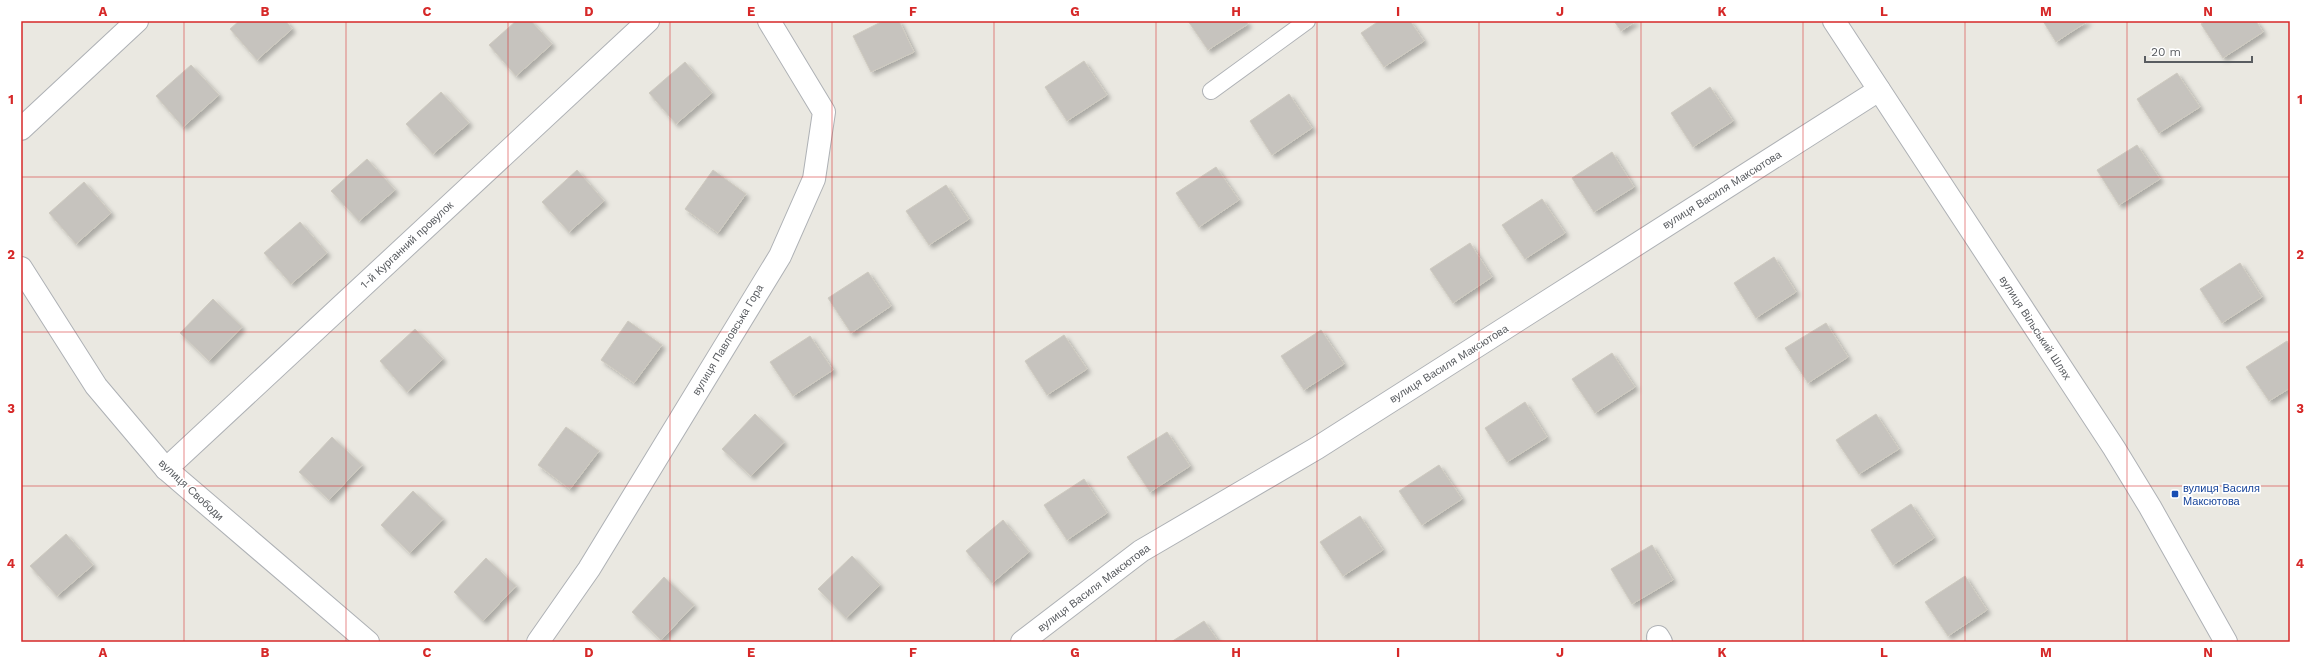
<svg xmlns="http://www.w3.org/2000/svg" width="2311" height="663" font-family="'Work Sans',sans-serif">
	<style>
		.building { fill: #c6c3be; stroke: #cecac0; filter: url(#shadow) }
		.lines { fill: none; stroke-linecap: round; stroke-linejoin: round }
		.service-casing { stroke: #aeb1b5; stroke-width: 18 }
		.minor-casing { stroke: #aeb1b5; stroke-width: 24 }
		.tertiary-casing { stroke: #aeb1b5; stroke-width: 24 }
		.service { stroke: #fff; stroke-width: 16 }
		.minor { stroke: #fff; stroke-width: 22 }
		.tertiary { stroke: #fff; stroke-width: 22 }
		.grid { fill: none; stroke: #d62828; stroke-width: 1; stroke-opacity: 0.55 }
		.transit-dot { fill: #1a4fb4; stroke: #fff; stroke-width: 1.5 }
		.labels { text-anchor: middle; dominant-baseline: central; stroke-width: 3.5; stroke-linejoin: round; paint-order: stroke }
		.street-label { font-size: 11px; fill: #595c60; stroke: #fff }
		.transit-label { font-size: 11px; fill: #164399; stroke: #fff; text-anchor: start }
		.neatline { fill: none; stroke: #d62828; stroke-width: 1.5 }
		.grid-label { font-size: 13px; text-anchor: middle; font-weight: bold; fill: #d62828 }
	</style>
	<defs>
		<filter id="shadow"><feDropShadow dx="3.5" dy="3.5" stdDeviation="2" flood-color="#0004"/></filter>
	</defs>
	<rect width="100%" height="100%" fill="#eae8e1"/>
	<g class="building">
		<path d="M239,21H286L292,29L257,60L230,29Z"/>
		<path d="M516,21H531L552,44L516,76L489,45Z"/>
		<path d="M883,21H899L914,52L871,72L853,36Z"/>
		<path d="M1188,21H1246L1248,24L1208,50Z"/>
		<path d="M1379,21H1410L1424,41L1384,67L1361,33Z"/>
		<path d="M1614,21H1636L1621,31Z"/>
		<path d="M2043,21H2088L2056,42Z"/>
		<path d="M2206,21H2256L2263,32L2223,58L2201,24Z"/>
		<path d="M1084,61L1107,95L1067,121L1045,87Z"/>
		<path d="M685,62L712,93L676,124L649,93Z"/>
		<path d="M191,65L219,95L183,127L156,96Z"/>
		<path d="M2177,73L2200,107L2159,133L2137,99Z"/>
		<path d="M1710,87L1733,121L1693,147L1671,113Z"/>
		<path d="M441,92L469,123L433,154L406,124Z"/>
		<path d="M1289,94L1312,128L1272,155L1250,121Z"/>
		<path d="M2137,145L2160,179L2119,205L2097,170Z"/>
		<path d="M1612,152L1634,187L1594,212L1572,178Z"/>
		<path d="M367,159L395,190L359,221L331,191Z"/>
		<path d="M1216,167L1239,200L1199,227L1176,193Z"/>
		<path d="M577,170L604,201L569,232L542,202Z"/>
		<path d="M713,170L746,194L718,233L685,209Z"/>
		<path d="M84,182L111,213L76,244L49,213Z"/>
		<path d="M946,185L969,219L929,245L906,211Z"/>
		<path d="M1542,199L1565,233L1525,259L1502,225Z"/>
		<path d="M300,222L327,253L291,284L264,253Z"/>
		<path d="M1470,243L1492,277L1453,303L1430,269Z"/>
		<path d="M1774,257L1796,292L1756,318L1734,283Z"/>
		<path d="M2240,263L2262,297L2222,323L2200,289Z"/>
		<path d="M868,272L891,306L851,333L828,298Z"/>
		<path d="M213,299L242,327L209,361L180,333Z"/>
		<path d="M628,321L662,345L634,383L601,360Z"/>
		<path d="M1826,323L1848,357L1808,383L1785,348Z"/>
		<path d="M415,329L443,359L407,392L380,361Z"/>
		<path d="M1321,330L1344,364L1304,390L1281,356Z"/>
		<path d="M1064,335L1087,369L1047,395L1025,361Z"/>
		<path d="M810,336L833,370L793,396L770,362Z"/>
		<path d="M2287,341L2290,346V388L2269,401L2246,367Z"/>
		<path d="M1612,353L1635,387L1595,413L1572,379Z"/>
		<path d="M1525,402L1547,437L1507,462L1485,428Z"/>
		<path d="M755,414L784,442L751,476L722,449Z"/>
		<path d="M1876,414L1899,449L1859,474L1836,440Z"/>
		<path d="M566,427L599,451L570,489L538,465Z"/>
		<path d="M1167,432L1190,466L1150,492L1127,457Z"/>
		<path d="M332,437L362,465L329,500L299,472Z"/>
		<path d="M1439,465L1462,499L1422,525L1399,491Z"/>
		<path d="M1084,479L1107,513L1067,540L1044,505Z"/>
		<path d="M413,491L443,519L410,553L381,525Z"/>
		<path d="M1911,504L1934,538L1893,565L1871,530Z"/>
		<path d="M1360,516L1383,550L1343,576L1320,542Z"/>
		<path d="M1003,520L1029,552L992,583L966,551Z"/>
		<path d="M66,534L93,565L57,596L30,566Z"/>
		<path d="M1652,545L1673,580L1632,604L1611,569Z"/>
		<path d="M852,556L880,585L846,618L818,589Z"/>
		<path d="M486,558L516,586L483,621L454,592Z"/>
		<path d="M1965,576L1987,610L1948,636L1925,602Z"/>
		<path d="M664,577L694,605L661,640L632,612Z"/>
		<path d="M1204,621L1219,642H1171Z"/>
	</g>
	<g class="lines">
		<defs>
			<path id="service" d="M1211,91L1307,21"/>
			<g id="minor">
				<path d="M21,129L137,21"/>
				<path d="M21,268L96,386L166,469L368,642"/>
				<path d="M166,469L648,21"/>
				<path d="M1658,637L1661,642"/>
				<path d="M538,642L589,569L780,256L814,179L824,112L769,21"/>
				<path d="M1022,642L1141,551L1317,448L1879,90"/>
			</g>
			<path id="tertiary" d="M1834,21L2114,448L2150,507L2226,642"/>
		</defs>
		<use href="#service" class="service-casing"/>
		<use href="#minor" class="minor-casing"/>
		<use href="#tertiary" class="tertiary-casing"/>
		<use href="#service" class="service"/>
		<use href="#minor" class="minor"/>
		<use href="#tertiary" class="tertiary"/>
	</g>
	<path class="grid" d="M184,21V642M346,21V642M508,21V642M670,21V642M832,21V642M994,21V642M1156,21V642M1317,21V642M1479,21V642M1641,21V642M1803,21V642M1965,21V642M2127,21V642M21,177H2290M21,332H2290M21,486H2290"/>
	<rect class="transit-dot" x="2171" y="490" width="8" height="8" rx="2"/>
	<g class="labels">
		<g class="street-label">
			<text transform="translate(1722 190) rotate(-32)">вулиця Василя Максютова</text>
			<text transform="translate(407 245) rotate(-43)">1-й Курганний провулок</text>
			<text transform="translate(2035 328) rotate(57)">вулиця Вільський Шлях</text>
			<text transform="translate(728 340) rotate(-59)">вулиця Павловська Гора</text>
			<text transform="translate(1449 364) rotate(-32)">вулиця Василя Максютова</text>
			<text transform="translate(191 490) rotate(43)">вулиця Свободи</text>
			<text transform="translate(1094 588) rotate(-37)">вулиця Василя Максютова</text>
		</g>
		<g class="transit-label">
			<text x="2183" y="488">вулиця Василя<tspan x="2183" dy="13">Максютова</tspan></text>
		</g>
	</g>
	<rect width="2311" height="663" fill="none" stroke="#ffffff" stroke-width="44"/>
	<path d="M2145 56v6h107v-6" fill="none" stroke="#595c60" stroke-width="2"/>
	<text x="2151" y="56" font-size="12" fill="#595c60" stroke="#ffffff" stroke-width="3" paint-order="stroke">20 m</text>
	<rect x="22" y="22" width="2267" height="619" class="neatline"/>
	<g class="grid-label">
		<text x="103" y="16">A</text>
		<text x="265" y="16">B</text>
		<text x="427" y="16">C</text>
		<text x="589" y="16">D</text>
		<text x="751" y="16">E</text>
		<text x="913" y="16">F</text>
		<text x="1075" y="16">G</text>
		<text x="1236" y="16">H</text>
		<text x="1398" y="16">I</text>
		<text x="1560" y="16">J</text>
		<text x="1722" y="16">K</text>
		<text x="1884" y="16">L</text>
		<text x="2046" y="16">M</text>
		<text x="2208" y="16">N</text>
		<text x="11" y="104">1</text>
		<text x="2300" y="104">1</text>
		<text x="11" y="259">2</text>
		<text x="2300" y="259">2</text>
		<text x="11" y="413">3</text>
		<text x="2300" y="413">3</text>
		<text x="11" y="568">4</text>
		<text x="2300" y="568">4</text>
		<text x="103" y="657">A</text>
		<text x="265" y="657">B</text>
		<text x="427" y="657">C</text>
		<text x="589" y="657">D</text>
		<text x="751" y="657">E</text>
		<text x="913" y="657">F</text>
		<text x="1075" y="657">G</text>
		<text x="1236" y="657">H</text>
		<text x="1398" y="657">I</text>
		<text x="1560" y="657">J</text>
		<text x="1722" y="657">K</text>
		<text x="1884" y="657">L</text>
		<text x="2046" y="657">M</text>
		<text x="2208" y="657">N</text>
	</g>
</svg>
